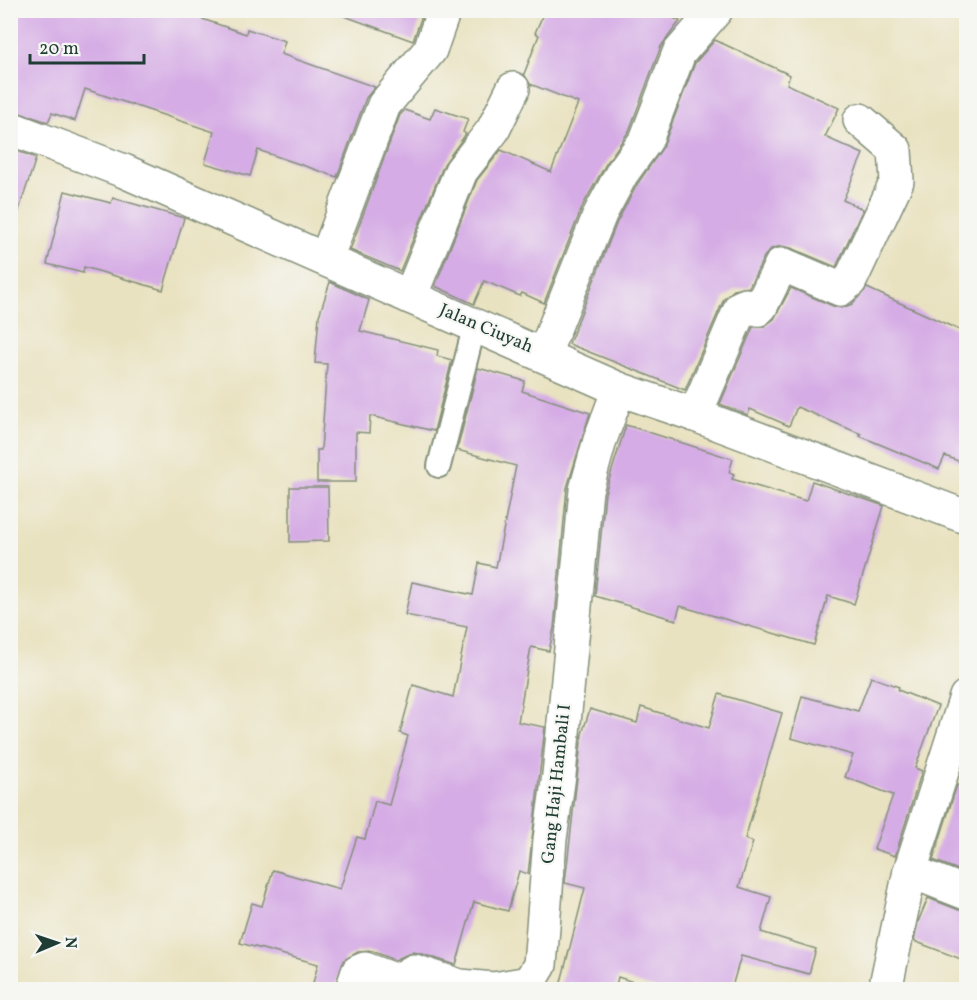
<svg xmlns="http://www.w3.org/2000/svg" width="977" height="1000" font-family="Vollkorn,serif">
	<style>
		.building { fill: #d5ace5 }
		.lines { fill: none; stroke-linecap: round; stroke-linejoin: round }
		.service-casing { stroke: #84907a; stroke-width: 26 }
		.minor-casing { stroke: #84907a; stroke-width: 36 }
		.tertiary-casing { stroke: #84907a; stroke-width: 36 }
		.service { stroke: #fff; stroke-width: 22 }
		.minor { stroke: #fff; stroke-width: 33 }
		.tertiary { stroke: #fff; stroke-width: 33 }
		.labels { text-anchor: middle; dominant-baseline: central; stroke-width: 4.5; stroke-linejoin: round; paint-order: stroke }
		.street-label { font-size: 18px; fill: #1f3d34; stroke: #f6f6f2 }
	</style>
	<rect width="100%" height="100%" fill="#f6f6f2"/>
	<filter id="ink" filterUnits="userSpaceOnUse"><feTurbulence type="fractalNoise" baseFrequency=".0167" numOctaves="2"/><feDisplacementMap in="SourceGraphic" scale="12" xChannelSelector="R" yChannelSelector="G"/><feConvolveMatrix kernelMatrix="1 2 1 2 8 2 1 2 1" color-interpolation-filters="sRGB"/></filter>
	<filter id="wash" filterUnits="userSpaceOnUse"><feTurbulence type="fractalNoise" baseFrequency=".008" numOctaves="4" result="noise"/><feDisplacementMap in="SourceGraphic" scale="24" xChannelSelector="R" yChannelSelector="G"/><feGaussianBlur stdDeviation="1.35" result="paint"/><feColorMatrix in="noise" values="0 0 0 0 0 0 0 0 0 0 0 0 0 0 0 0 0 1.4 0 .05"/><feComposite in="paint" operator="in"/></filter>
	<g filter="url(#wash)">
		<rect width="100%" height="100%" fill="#e9e2c0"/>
		<g id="blocks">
			<g class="building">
				<path d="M10,10H176L246,34L247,29L285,41L281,54L375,87L366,98L337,177L258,150L250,176L205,163L214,132L85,89L75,121L52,113L48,122L10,110Z"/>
				<path d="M340,10H424L413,41L339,14Z"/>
				<path d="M545,10H655L680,21L661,46L629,131L606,164L583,205L544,303L522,293L520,296L484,281L474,304L435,286L477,180L501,150L551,172L578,103L530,84L524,74L539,35L535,33Z"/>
				<path d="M715,40L790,75L787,84L839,108L825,137L863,154L843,200L863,209L836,267L791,248L781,246L771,249L764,257L749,287L734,290L724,299L685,390L569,344L617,222L638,183L663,147L695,63Z"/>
				<path d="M435,108L468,119L463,132L466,134L444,164L400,271L350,250L400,115L405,110L430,119Z"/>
				<path d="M10,148L36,158L16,219L10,218Z"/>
				<path d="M65,191L111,203L113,198L184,218L163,290L84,267L83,273L47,264Z"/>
				<path d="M330,282L369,300L360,331L438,350L437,356L452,360L434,431L370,416L369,433L356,432V482H317V450H321L327,364L315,363L319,316Z"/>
				<path d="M791,288L833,306L842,308L852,304L867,288L966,333V464L945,456L939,469L860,436L861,434L797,407L789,426L750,409L748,415L720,404L753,327H763L774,319Z"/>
				<path d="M478,368L525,381L522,391L590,413L567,488L554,628L549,651L531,647L518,722L545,727L528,874L519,871L508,911L474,902L456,965L419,953L412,952L395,960L372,951L358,952L344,960L334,989L313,983L318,964L240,943L252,903L262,906L273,870L340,889L357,837L365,839L375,801L389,805L408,736L400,733L413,685L453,697L467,627L405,615L412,582L473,595L479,563L496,567L516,466L457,450Z"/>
				<path d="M626,425L733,459L729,472L734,474L732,479L806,501L812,481L884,506L854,604L828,596L814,645L680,606L676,620L595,596L605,493Z"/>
				<path d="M290,487H328L329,541L290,542Z"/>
				<path d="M871,677L899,687L898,690L938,706L915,768L922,771L895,856L874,849L893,795L845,777L853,755L791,738L802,696L858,711Z"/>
				<path d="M719,694L782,713L745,839L753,842L739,887L771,897L761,932L816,949L809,974L741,956L731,990H658L618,977L615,990H559L585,888L565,883L582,734L590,709L637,723L641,707L709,728Z"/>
				<path d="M957,785L966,789V873L933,860Z"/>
				<path d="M928,898L959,910L966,911V961L914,941L918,922Z"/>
			</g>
		</g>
	</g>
	<g filter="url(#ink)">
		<use href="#blocks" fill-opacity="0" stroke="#84907a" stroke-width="1.5"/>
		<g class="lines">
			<defs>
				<path id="service" d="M439,466L475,324"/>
				<g id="minor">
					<path d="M326,259L384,105L430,50L444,10"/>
					<path d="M410,297L461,171L493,130L513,89"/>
					<path d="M544,354L600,214L622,173L646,140L679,53L716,10"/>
					<path d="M695,415L741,307L746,305L758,309L761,306L781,265H784L840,289L850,281L897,181L895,150L860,120"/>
					<path d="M910,871L966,893"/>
					<path d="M352,990L358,972L365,969L397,981L414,971L460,986L494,989L529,983L540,965L550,839L559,775L586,490L600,440L619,389"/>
					<path d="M885,990L910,871L966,697"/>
				</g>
				<path id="tertiary" d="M10,128L124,171L619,389L695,415L966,517"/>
			</defs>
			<use href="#service" class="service-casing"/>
			<use href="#minor" class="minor-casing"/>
			<use href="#tertiary" class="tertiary-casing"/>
			<use href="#service" class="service"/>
			<use href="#minor" class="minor"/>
			<use href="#tertiary" class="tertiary"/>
		</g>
	</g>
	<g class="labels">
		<g class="street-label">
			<text transform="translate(486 329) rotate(23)">Jalan Ciuyah</text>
			<text transform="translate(557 784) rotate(-84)">Gang Haji Hambali I</text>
		</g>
	</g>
	<rect width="977" height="1000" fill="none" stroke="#f6f6f2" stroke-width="36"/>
	<g transform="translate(57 943) rotate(88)" stroke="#f6f6f2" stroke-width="4.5" paint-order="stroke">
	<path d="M0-4.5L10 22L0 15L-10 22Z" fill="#1f3d34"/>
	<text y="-9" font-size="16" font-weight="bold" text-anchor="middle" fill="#1f3d34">N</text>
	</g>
	<path d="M30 54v9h114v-9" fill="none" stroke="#1f3d34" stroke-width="3"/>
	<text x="39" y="54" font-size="18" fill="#1f3d34" stroke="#f6f6f2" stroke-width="4.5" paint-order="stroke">20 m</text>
</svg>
